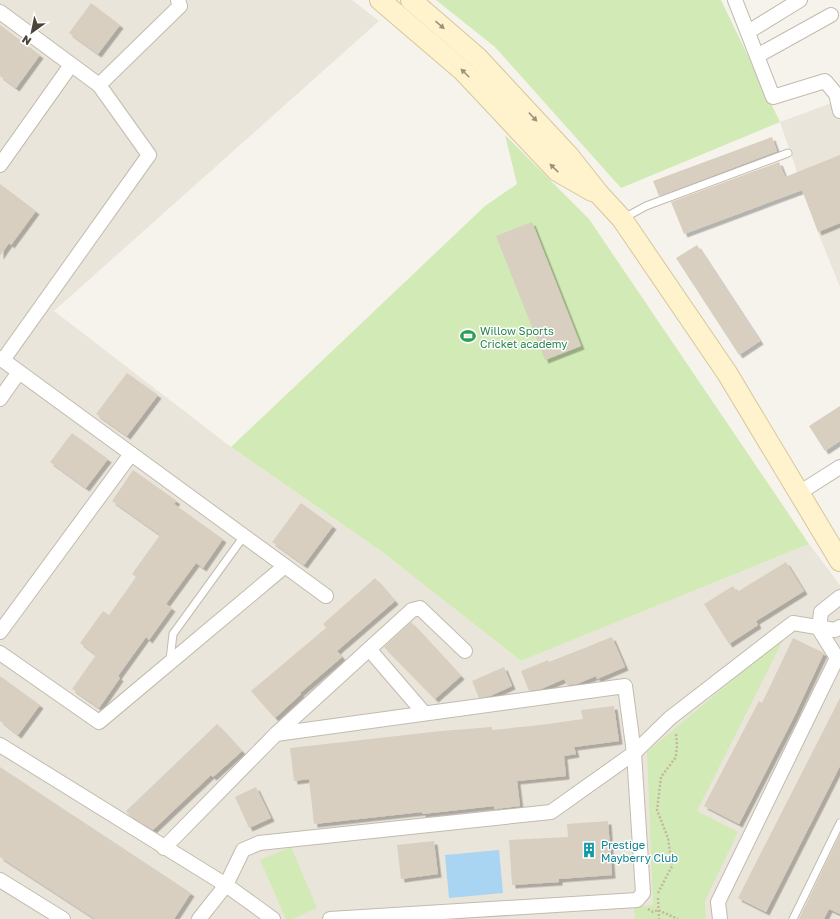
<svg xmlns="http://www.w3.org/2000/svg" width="840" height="919" font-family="'Golos Text',sans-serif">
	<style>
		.residential { fill: #eae5da }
		.green { fill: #d2eab5 }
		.water { fill: #a9d4f2 }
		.building { fill: #d8cfc1; filter: url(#shadow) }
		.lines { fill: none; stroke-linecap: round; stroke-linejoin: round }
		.lane-casing { stroke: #c2bbae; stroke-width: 9 }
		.street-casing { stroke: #c2bbae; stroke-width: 16 }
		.secondary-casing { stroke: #d6c79b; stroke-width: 22 }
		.path { stroke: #c4b79f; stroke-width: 2.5; stroke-dasharray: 2 2; stroke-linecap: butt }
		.lane { stroke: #fff; stroke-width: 7 }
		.street { stroke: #fff; stroke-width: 14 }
		.secondary { stroke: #fff3cd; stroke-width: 20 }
		.oneway { fill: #9c937c }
		.labels { text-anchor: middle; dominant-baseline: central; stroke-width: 3; stroke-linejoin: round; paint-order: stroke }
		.leisure-label { font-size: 11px; fill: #27864d; stroke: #fff; text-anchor: start }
		.culture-label { font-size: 11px; fill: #0d838f; stroke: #fff; text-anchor: start }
	</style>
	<defs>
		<filter id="shadow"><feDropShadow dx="3.5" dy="3.5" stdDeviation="0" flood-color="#0004"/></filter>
	</defs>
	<rect width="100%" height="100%" fill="#f6f3ec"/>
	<g class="residential">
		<path d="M0,0H352L379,21L54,311L231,447L381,551L521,661L809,544L840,585V919H0Z"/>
		<path d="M840,97V287L817,230L780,122L829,104Z"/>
	</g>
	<g class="green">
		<path d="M436,0H721L780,122L621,188L495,47Z"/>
		<path d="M505,135L589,219L809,544L521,661L381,551L231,447L485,206L517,184Z"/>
		<path d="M785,636L697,811L738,832L705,901L706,919H635L634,907L653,905L647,752Z"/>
		<path d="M291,847L317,908L293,919H286L260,860Z"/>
	</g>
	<path class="water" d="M499,850L503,893L449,898L445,855Z"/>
	<g class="building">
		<path d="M91,3L120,25L98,54L69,33Z"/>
		<path d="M0,25L40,55L16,88L0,76Z"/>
		<path d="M772,137L777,151L659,196L653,181Z"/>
		<path d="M840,155V223L818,232L802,190L684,234L671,202L779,162L785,177Z"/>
		<path d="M0,184L36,211L11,245L9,243L0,256Z"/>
		<path d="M532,222L581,346L545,360L496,236Z"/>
		<path d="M697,245L760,341L739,355L676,258Z"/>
		<path d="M127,373L158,395L127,436L96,414Z"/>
		<path d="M840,406V441L825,451L809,426Z"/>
		<path d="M72,433L108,459L86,488L50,462Z"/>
		<path d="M133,470L177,501L174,504L223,539L203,568L196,563L166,604L172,608L149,640L146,637L118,676L120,678L99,708L72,689L96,655L80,643L103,611L109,615L136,577L132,574L160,535L112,501Z"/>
		<path d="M301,503L333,526L304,565L272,542Z"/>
		<path d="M786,562L804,591L756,621L758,625L729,644L704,604L733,586L737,592Z"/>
		<path d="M375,578L395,601L337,651L342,657L300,693L301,694L275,718L251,691L326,628L323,624Z"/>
		<path d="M411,622L461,676L435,699L384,647Z"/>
		<path d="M612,637L625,667L597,679L596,676L577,684L567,685L564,679L541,689L529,691L521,671L548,660L549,662Z"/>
		<path d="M793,638L824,653L793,719L739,824L704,806L759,701L762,703Z"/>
		<path d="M504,667L512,686L490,696L479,698L472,681Z"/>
		<path d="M0,676L40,705L18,735L0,721Z"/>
		<path d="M840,698V766L766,912L738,898Z"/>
		<path d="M614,706L619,741L574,747L576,754L564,756L566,776L517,781L520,806L494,809V806L422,814V812L314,824L309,779L294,781L290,748L441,731L492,727V730L540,725L583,719L581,710Z"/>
		<path d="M217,724L242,751L213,777L211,775L153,830L130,816L126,811Z"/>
		<path d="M0,767L191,893L174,919H95L0,857Z"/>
		<path d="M256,787L271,818L249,828L235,797Z"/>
		<path d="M608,821L612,875L559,879V882L512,885L509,840L568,837L567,824Z"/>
		<path d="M840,834V914L829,909L824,919H799Z"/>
		<path d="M434,841L438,874L401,879L397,845Z"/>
	</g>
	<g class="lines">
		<defs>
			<g id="lane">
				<path d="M622,219L646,206L788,153"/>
				<path d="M170,660L173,634L244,536"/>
				<path d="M793,919L840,823"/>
			</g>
			<g id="street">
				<path d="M735,0L773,97L825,81L836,94L840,111"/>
				<path d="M0,12L99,85L149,155L3,360"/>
				<path d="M748,32L800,0"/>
				<path d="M757,56L831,15"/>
				<path d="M99,85L180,6L178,0"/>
				<path d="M0,165L71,65"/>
				<path d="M0,358L326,596"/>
				<path d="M0,399L19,372"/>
				<path d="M799,493L840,467"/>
				<path d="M0,632L131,454"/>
				<path d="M369,649L424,713"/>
				<path d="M0,653L99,722L285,566"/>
				<path d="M276,734L625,686L634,753L643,893L637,900L330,919"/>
				<path d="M0,745L226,885L273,919"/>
				<path d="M164,848L276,734L412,610L420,608L465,651"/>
				<path d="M0,880L63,919"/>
				<path d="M199,919L226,885L243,850L259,843L551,812L634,753L670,718L793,623L835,630L840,627"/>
				<path d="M720,919L718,902L837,658L819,629L821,612L840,597"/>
			</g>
			<g id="secondary">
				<path d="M380,0L463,71L557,171L592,191"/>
				<path d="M411,0L477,57L569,156L599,194L622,219L727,373L840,561"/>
			</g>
		</defs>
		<use href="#lane" class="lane-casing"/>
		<use href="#street" class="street-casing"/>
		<use href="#secondary" class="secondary-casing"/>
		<g class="path">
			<path d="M658,893L672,866L668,838L657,810L661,777L676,757L677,745L676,733"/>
			<path d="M658,898L659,919"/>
			<path d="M648,909L653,912L658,910L678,919"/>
		</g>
		<use href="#lane" class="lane"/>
		<use href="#street" class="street"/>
		<use href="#secondary" class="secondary"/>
	</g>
	<defs><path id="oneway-solid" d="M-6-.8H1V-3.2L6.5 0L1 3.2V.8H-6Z"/></defs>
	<g class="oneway">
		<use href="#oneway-solid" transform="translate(440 25) rotate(41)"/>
		<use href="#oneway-solid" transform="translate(465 73) rotate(-135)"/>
		<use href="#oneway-solid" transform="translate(533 117) rotate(47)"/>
		<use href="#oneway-solid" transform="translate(554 168) rotate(-136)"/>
	</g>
	<defs>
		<symbol id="stadium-bare" viewBox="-9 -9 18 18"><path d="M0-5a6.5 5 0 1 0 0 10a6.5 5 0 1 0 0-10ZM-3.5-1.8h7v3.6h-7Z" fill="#2e9e5b" stroke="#fff" stroke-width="2.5" paint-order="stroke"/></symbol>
		<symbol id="building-bare" viewBox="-9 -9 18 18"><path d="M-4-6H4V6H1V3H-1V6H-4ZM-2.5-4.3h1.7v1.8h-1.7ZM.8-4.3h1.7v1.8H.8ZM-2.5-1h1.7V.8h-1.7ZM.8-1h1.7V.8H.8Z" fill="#0f9aa8" stroke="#fff" stroke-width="2.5" paint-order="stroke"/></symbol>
	</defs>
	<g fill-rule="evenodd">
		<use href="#stadium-bare" x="457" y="325" width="22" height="22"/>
		<use href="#building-bare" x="578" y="839" width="22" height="22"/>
	</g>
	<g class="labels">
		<g class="leisure-label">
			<text x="480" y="330">Willow Sports<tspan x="480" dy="13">Cricket academy</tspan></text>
		</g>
		<g class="culture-label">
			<text x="601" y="844">Prestige<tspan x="601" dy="13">Mayberry Club</tspan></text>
		</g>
	</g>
	<g transform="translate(32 32) rotate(213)" stroke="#ffffff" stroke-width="3" paint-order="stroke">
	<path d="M0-3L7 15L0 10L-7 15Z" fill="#4b4439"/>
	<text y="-6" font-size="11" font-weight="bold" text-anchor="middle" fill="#4b4439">N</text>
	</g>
</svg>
